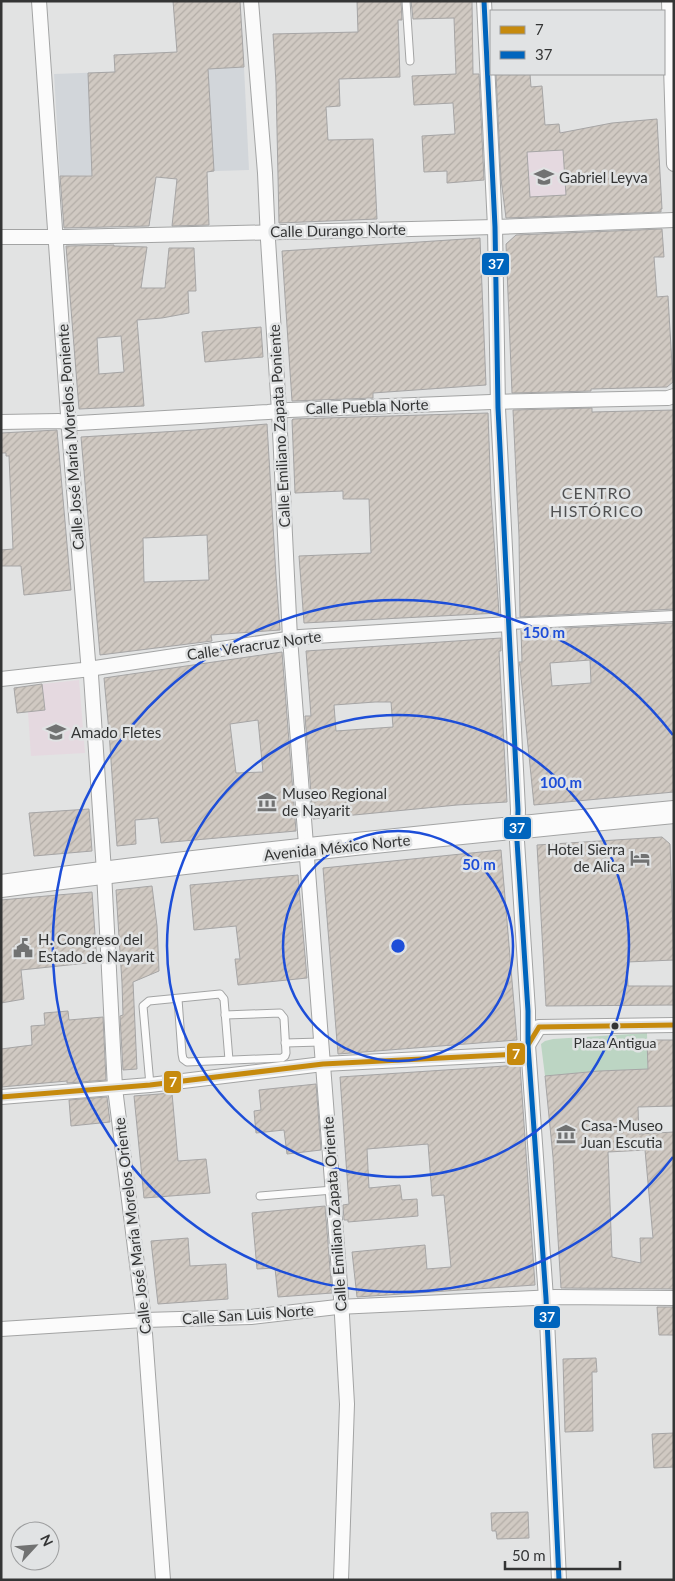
<svg xmlns="http://www.w3.org/2000/svg" width="675" height="1581" font-family="Lato,sans-serif">
	<style>
		.built { fill: #d2d6da }
		.education { fill: #e5d9e0 }
		.park { fill: #bcd5c3 }
		.building { fill: url(#building-hatch); stroke: #a6a5a5; fill-rule: evenodd }
		.lines { fill: none; stroke-linecap: round; stroke-linejoin: round }
		.service-casing { stroke: #a3a4a4; stroke-width: 9 }
		.pedestrian-casing { stroke: #a3a4a4; stroke-width: 12 }
		.minor-casing { stroke: #a3a4a4; stroke-width: 16 }
		.primary-casing { stroke: #a3a4a4; stroke-width: 24 }
		.service { stroke: #fbfbfb; stroke-width: 7 }
		.pedestrian { stroke: #fbfbfb; stroke-width: 10 }
		.minor { stroke: #fbfbfb; stroke-width: 14 }
		.primary { stroke: #fbfbfb; stroke-width: 22 }
		.bus-1-casing { stroke: #e1e3e4; stroke-width: 9 }
		.bus-2-casing { stroke: #e1e3e4; stroke-width: 9 }
		.bus-1 { stroke: #c68a0d; stroke-width: 5 }
		.bus-2 { stroke: #0065bd; stroke-width: 5 }
		.ring { fill: none; stroke: #1d4ed8; stroke-width: 2.5 }
		.bus-dot { fill: #343535; stroke: #e1e3e4; stroke-width: 2 }
		.labels { text-anchor: middle; dominant-baseline: central; stroke-width: 5; stroke-linejoin: round; paint-order: stroke }
		.bus-label { font-size: 14px; fill: #343535; stroke: #e1e3e4 }
		.poi-label { font-size: 15px; fill: #343535; stroke: #e1e3e4; text-anchor: start }
		.street-label { font-size: 15px; fill: #343535; stroke: #e1e3e4 }
		.neighbourhood-label { font-size: 16px; letter-spacing: 1px; fill: #505152; stroke: #e1e3e4 }
		.centre { fill: #1d4ed8; stroke: #e1e3e4; stroke-width: 2.5 }
		.ring-label { font-size: 15px; text-anchor: middle; font-weight: bold; fill: #1d4ed8; stroke: #e1e3e4; stroke-width: 5; stroke-linejoin: round; paint-order: stroke }
		.line-badge { stroke: #e1e3e4; stroke-width: 2 }
		.badge-label { font-size: 14px; text-anchor: middle; font-weight: bold; fill: #fff }
	</style>
	<defs>
		<pattern id="building-hatch" width="6" height="6" patternUnits="userSpaceOnUse" patternTransform="scale(1.25)"><rect width="6" height="6" fill="#d0c9c2"/><path d="M-1 1l2-2M0 6l6-6M5 7l2-2" fill="none" stroke="#b3ada7"/></pattern>
	</defs>
	<rect width="100%" height="100%" fill="#e2e3e3"/>
	<path class="built" d="M244,67L249,170L60,176L54,74Z"/>
	<g class="education">
		<path d="M581,130L589,216L506,218L499,138Z"/>
		<path d="M79,680L85,753L31,756L28,712L42,684Z"/>
	</g>
	<path class="park" d="M647,1033L648,1069L598,1071L545,1076L541,1044L545,1041L553,1039Z"/>
	<g class="building">
		<path d="M173,1H240L244,67L208,69L214,171L207,172L209,225L172,226L177,179L156,177L149,226L64,228L60,176H92L88,73L115,72L114,55L177,52Z"/>
		<path d="M357,1H401L402,20H398L400,77L339,79L340,106L326,107L328,140L373,139L377,219L279,223L276,83L273,34L358,32Z"/>
		<path d="M411,1H472L473,74H479L484,180L447,183V171L424,172L422,136L455,134L453,103L414,105L412,76L456,74L454,18L413,19Z"/>
		<path d="M496,74H530L531,87L542,86L545,125L559,124L560,133L612,123L657,119L662,209H661V212L506,218L501,179ZM563,150L566,195L530,197L527,152Z"/>
		<path d="M662,229L664,257H654L657,297L668,296L673,382L667,387L591,389V391L512,393L506,244L516,235Z"/>
		<path d="M480,238L486,385L373,393V398L292,401L282,251Z"/>
		<path d="M114,245V246L147,247L141,288H165L169,248H194L196,291H188L189,313L162,318L137,320L144,406L79,409L66,246ZM121,336L124,372L99,374L97,338Z"/>
		<path d="M261,327L263,357L205,362L202,332Z"/>
		<path d="M592,408V412L674,410V609L520,617L519,536L513,410Z"/>
		<path d="M488,413L491,496L499,613L304,623L299,556L371,553L369,499H343V491L295,493L292,420L293,419Z"/>
		<path d="M267,424L276,576L280,630L211,635L212,641L100,655L81,437L195,430ZM207,535L209,580L144,582L143,538Z"/>
		<path d="M57,430L71,590L24,595L21,566H1V550L13,549L9,456H6V453H1V433Z"/>
		<path d="M674,623V792L534,805L520,667L519,662H522L521,630ZM590,660L591,683L552,686L550,663Z"/>
		<path d="M501,638V651H499L507,802L457,805L313,819L305,716H311L306,651ZM375,702H391L393,727L336,731L334,705Z"/>
		<path d="M282,652L296,831L161,843L158,818L135,820L136,844L117,846L109,732L104,678ZM258,720L263,772L236,773L230,724Z"/>
		<path d="M42,684L45,710L17,713L14,688Z"/>
		<path d="M89,809L92,851L34,856L29,813Z"/>
		<path d="M662,837L670,844L674,960L627,962L628,986H674V1005L546,1006L537,845Z"/>
		<path d="M501,850L517,1040L338,1054L323,868Z"/>
		<path d="M298,875L307,978L238,985L235,959H240L236,926L194,930L190,885Z"/>
		<path d="M152,886L157,926L159,971L133,982L137,1069L123,1070L120,1016L123,1015L122,983L116,890Z"/>
		<path d="M92,892L97,962L21,970L24,999L1,1003V900Z"/>
		<path d="M68,1011L69,1020L103,1017L106,1080L67,1083V1081L1,1087V1049L32,1045L31,1026L45,1025L44,1013Z"/>
		<path d="M647,1040H674V1106L638,1107L639,1134L674,1132V1289L561,1288L553,1157L545,1076L599,1071L648,1069ZM645,1150L653,1238H640L641,1263L612,1257L608,1152Z"/>
		<path d="M520,1065L535,1285L357,1297L352,1252L425,1245L427,1269L451,1267L444,1195L432,1196L428,1144L367,1149L369,1188L400,1185L402,1200L417,1199L418,1216L348,1222V1220H344L343,1205L349,1204L340,1077Z"/>
		<path d="M316,1084L321,1150L287,1154L284,1130L256,1133L254,1111L261,1110L259,1090Z"/>
		<path d="M172,1093L178,1161L206,1159L210,1193L144,1198L134,1096Z"/>
		<path d="M107,1097L110,1122L71,1126L69,1100Z"/>
		<path d="M325,1206L332,1293L278,1297L275,1268L257,1269L252,1213Z"/>
		<path d="M188,1238L190,1266L226,1264L228,1299L158,1304L151,1241Z"/>
		<path d="M657,1307H674V1335H659Z"/>
		<path d="M596,1358L597,1372H592L593,1431L565,1432L563,1359Z"/>
		<path d="M674,1433V1467L654,1468L652,1434Z"/>
		<path d="M528,1512L529,1538L497,1539L496,1531H492L491,1513Z"/>
	</g>
	<g class="lines">
		<defs>
			<g id="service">
				<path d="M406,1L410,61"/>
				<path d="M178,999L182,1054L183,1059L187,1062L282,1058L285,1056L286,1053L284,1018L280,1013L225,1015"/>
				<path d="M285,1043L321,1042"/>
				<path d="M150,1085L143,1006L149,1001L220,994L224,999L229,1060"/>
				<path d="M260,1196L333,1190"/>
			</g>
			<path id="pedestrian" d="M509,624L674,616"/>
			<g id="minor">
				<path d="M39,1L69,429L88,661L91,675L104,872L115,1088L144,1320L163,1580"/>
				<path d="M251,1L265,173L268,240L279,411L290,638L341,1298L347,1404L341,1580"/>
				<path d="M484,1L495,227L498,408L518,810L517,841L528,1011V1045L546,1298L559,1580"/>
				<path d="M669,1L674,164"/>
				<path d="M1,237H67L495,227L674,220"/>
				<path d="M1,422L59,421L69,423H78L268,412L289,410L491,402L668,398L674,396"/>
				<path d="M1,679L82,670L300,637L509,624"/>
				<path d="M1,1097L150,1085L323,1064L520,1054L528,1045L539,1027L674,1025"/>
				<path d="M1,1329L144,1320L251,1317L337,1307L555,1297L674,1298"/>
			</g>
			<path id="primary" d="M1,886C225,856 449,834 674,812"/>
		</defs>
		<use href="#service" class="service-casing"/>
		<use href="#pedestrian" class="pedestrian-casing"/>
		<use href="#minor" class="minor-casing"/>
		<use href="#primary" class="primary-casing"/>
		<use href="#service" class="service"/>
		<use href="#pedestrian" class="pedestrian"/>
		<use href="#minor" class="minor"/>
		<use href="#primary" class="primary"/>
		<defs>
			<path id="bus-1" d="M1,1097L150,1085L323,1064L520,1054L528,1045L539,1027L674,1025"/>
			<path id="bus-2" d="M484,1L495,227L498,408L518,810L517,841L528,1011V1045L546,1298L559,1580"/>
		</defs>
		<use href="#bus-1" class="bus-1-casing"/>
		<use href="#bus-2" class="bus-2-casing"/>
		<use href="#bus-1" class="bus-1"/>
		<use href="#bus-2" class="bus-2"/>
	</g>
	<g class="ring">
		<circle cx="398" cy="946" r="115"/>
		<circle cx="398" cy="946" r="231"/>
		<path d="M673 1157A346 346 0 1 1 673 735"/>
	</g>
	<defs>
		<symbol id="school-bare" viewBox="-9 -9 18 18"><path d="M0-5L7-2L0 1L-7-2ZM-4 1L0 2.5L4 1V4Q0 6-4 4Z" fill="#717272" stroke="#e1e3e4" stroke-width="2.5" paint-order="stroke"/></symbol>
		<symbol id="museum-bare" viewBox="-9 -9 18 18"><path d="M0-6L6-3V-2H-6V-3ZM-5-1h2V3h-2ZM-1-1h2V3h-2ZM3-1h2V3H3ZM-6 4H6V6H-6Z" fill="#717272" stroke="#e1e3e4" stroke-width="2.5" paint-order="stroke"/></symbol>
		<symbol id="hotel-bare" viewBox="-9 -9 18 18"><path d="M-6-4.5h1.5V1H6V5H4.5V3h-9V5H-6ZM-4 0a1.8 1.8 0 1 1 3.6 0ZM.5 0V-2.5h3Q6-2.5 6 0Z" fill="#717272" stroke="#e1e3e4" stroke-width="2.5" paint-order="stroke"/></symbol>
		<symbol id="civic-bare" viewBox="-9 -9 18 18"><path d="M-.6-6.5H3V-4.5H.6V-3L4-1V1h2V6H-6V1h2V-1L-.6-3ZM-1.2 2.5V6h2.4V2.5Z" fill="#717272" stroke="#e1e3e4" stroke-width="2.5" paint-order="stroke"/></symbol>
	</defs>
	<g fill-rule="evenodd">
		<use href="#school-bare" x="530" y="163" width="28" height="28"/>
		<use href="#school-bare" x="42" y="718" width="28" height="28"/>
		<use href="#museum-bare" x="253" y="788" width="28" height="28"/>
		<use href="#hotel-bare" x="626" y="844" width="28" height="28"/>
		<use href="#civic-bare" x="9" y="934" width="28" height="28"/>
		<use href="#museum-bare" x="552" y="1120" width="28" height="28"/>
	</g>
	<circle class="bus-dot" cx="615" cy="1026" r="4.5"/>
	<g class="labels">
		<g class="bus-label">
			<text x="615" y="1042">Plaza Antigua</text>
		</g>
		<g class="poi-label">
			<text x="559" y="177">Gabriel Leyva</text>
			<text x="71" y="732">Amado Fletes</text>
			<text x="282" y="793">Museo Regional<tspan x="282" dy="17">de Nayarit</tspan></text>
			<text x="625" y="849" text-anchor="end">Hotel Sierra<tspan x="625" dy="17">de Alica</tspan></text>
			<text x="38" y="939">H. Congreso del<tspan x="38" dy="17">Estado de Nayarit</tspan></text>
			<text x="581" y="1125">Casa-Museo<tspan x="581" dy="17">Juan Escutia</tspan></text>
		</g>
		<g class="street-label">
			<text transform="translate(338 230) rotate(-1)">Calle Durango Norte</text>
			<text transform="translate(367 406) rotate(-2)">Calle Puebla Norte</text>
			<text transform="translate(279 426) rotate(-93)">Calle Emiliano Zapata Poniente</text>
			<text transform="translate(70 437) rotate(-94)">Calle José María Morelos Poniente</text>
			<text transform="translate(254 645) rotate(-8)">Calle Veracruz Norte</text>
			<text transform="translate(337 847) rotate(-6)">Avenida México Norte</text>
			<text transform="translate(334 1214) rotate(-94)">Calle Emiliano Zapata Oriente</text>
			<text transform="translate(132 1226) rotate(-97)">Calle José María Morelos Oriente</text>
			<text transform="translate(248 1314) rotate(-4)">Calle San Luis Norte</text>
		</g>
		<g class="neighbourhood-label">
			<text x="597" y="492">CENTRO<tspan x="597" dy="18">HISTÓRICO</tspan></text>
		</g>
	</g>
	<circle cx="398" cy="946" r="8" class="centre"/>
	<g class="ring-label">
		<text x="544" y="638">150 m</text>
		<text x="561" y="788">100 m</text>
		<text x="479" y="870">50 m</text>
	</g>
	<g class="line-badge">
		<rect x="481" y="252" width="29" height="24" rx="5" fill="#0065bd"/>
		<rect x="503" y="816" width="29" height="24" rx="5" fill="#0065bd"/>
		<rect x="506" y="1042" width="20" height="24" rx="5" fill="#c68a0d"/>
		<rect x="163" y="1070" width="19" height="24" rx="5" fill="#c68a0d"/>
		<rect x="533" y="1305" width="28" height="24" rx="5" fill="#0065bd"/>
	</g>
	<g class="badge-label">
		<text x="496" y="269">37</text>
		<text x="517" y="833">37</text>
		<text x="516" y="1059">7</text>
		<text x="173" y="1087">7</text>
		<text x="547" y="1322">37</text>
	</g>
	<rect width="675" height="1581" fill="none" stroke="#343535" stroke-width="5"/>
	<rect x="490" y="10" width="175" height="65" fill="#e1e3e4" stroke="#9c9d9e"/>
	<rect x="500" y="26" width="25" height="8" fill="#c68a0d" stroke="#9c9d9e"/>
	<text x="535" y="35" font-size="15" fill="#343535">7</text>
	<rect x="500" y="51" width="25" height="8" fill="#0065bd" stroke="#9c9d9e"/>
	<text x="535" y="60" font-size="15" fill="#343535">37</text>
	<g transform="translate(35 1546) rotate(64)"><circle r="24" fill="#e1e3e4" stroke="#9c9d9e"/>
	<path d="M0-4L9 19L0 12L-9 19Z" fill="#717272"/>
	<text y="-8" font-size="14" font-weight="bold" text-anchor="middle" fill="#343535">N</text>
	</g>
	<path d="M505 1561v8h115v-8" fill="none" stroke="#343535" stroke-width="2.5"/>
	<text x="512" y="1561" font-size="15" fill="#343535" stroke="#e1e3e4" stroke-width="4" paint-order="stroke">50 m</text>
</svg>
